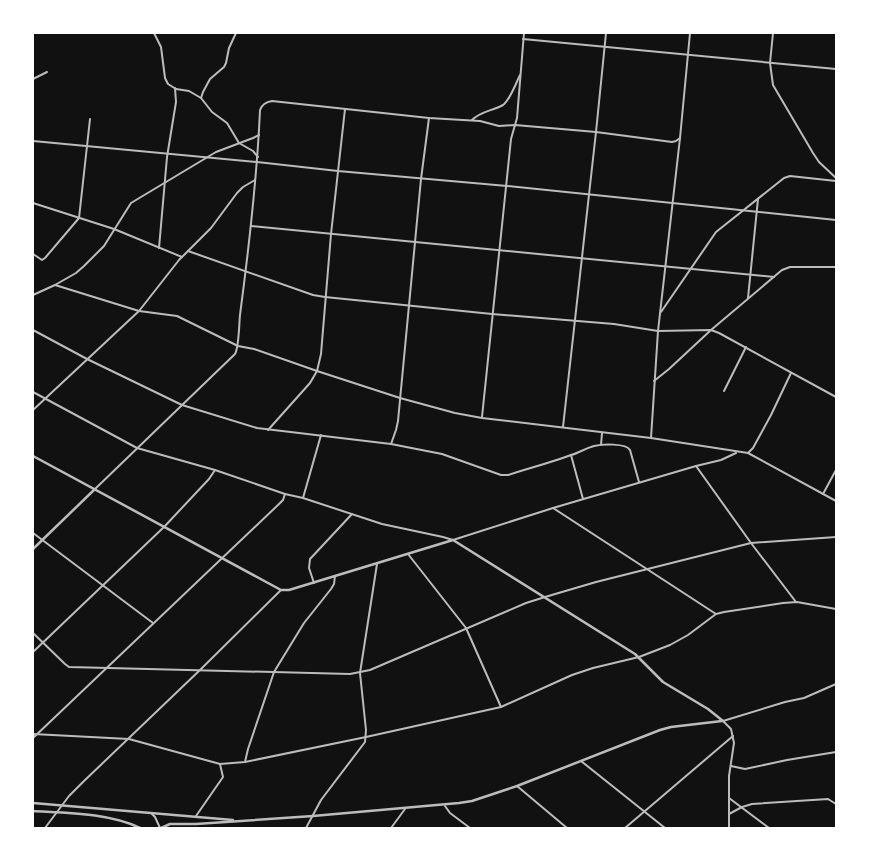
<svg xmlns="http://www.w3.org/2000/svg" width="869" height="861" font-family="'Sofia Sans Condensed',sans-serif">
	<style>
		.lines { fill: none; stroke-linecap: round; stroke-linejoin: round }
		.minor { stroke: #bcbcbc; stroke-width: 2 }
		.tertiary { stroke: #bcbcbc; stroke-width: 2.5 }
	</style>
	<rect width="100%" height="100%" fill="#111"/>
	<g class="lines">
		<g class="minor">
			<path d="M154,33L161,47L165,78L168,84L176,89L189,91L201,98L212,112L227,123L239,143L253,151L258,157"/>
			<path d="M773,33L770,63L773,85L813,153L819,162L836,178"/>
			<path d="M523,39L836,69"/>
			<path d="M33,79L47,72"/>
			<path d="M201,98L203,92L210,79L224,67L226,63L229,48L236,33"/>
			<path d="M472,120C481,111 492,111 503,105C510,100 516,83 520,75"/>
			<path d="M33,141L257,162L338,171L507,186L836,220"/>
			<path d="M33,203L114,229L182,257"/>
			<path d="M251,226L774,277"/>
			<path d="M159,248L167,157L176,102L175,88"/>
			<path d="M188,251L313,295L325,297L492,314L614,324L658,331L711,330L719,333L836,397"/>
			<path d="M33,254L42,260L45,258L79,218L90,119"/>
			<path d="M55,285L139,311L177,316L238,346L254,349L317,371L400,398L455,413L482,418L651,438L748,453L836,501"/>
			<path d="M33,295L55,285L76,273L84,266L104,246L131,203L216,152L253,138L259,135"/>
			<path d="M748,298L758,199"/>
			<path d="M661,312L716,232L784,178L790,176L836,181"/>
			<path d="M33,330L87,359L182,405L257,428L391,444L442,454L501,475H508C529,468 550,463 571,455C579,453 586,448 594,446C602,444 626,443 630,450L639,482"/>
			<path d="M654,381L669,369L711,330L782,270L790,267H836"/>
			<path d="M724,391L746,347"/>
			<path d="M33,392L137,448L215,470L285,494L303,498L382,524L443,537L453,540L553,508L696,466L721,460L736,453"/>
			<path d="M33,410L139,311L179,260L211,228L237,193L243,187L255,180"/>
			<path d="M482,417L511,139L517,118L524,33"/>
			<path d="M563,427L596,132L606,33"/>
			<path d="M268,430L310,383L317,371L321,354L331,234L345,109"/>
			<path d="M651,438L658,331L680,138L690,33"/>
			<path d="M391,444L396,430L398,421L421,179L429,118"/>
			<path d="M601,445L602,433"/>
			<path d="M748,453L753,448L771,415L791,373"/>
			<path d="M571,455L583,499"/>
			<path d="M696,466L751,543L796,602"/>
			<path d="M95,489L235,354C239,347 239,325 240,315C249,247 257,179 260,110C262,104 266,102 272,101L429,118L480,121L499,126L515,125L596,132L672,142L676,141L680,138"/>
			<path d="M823,494L836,470"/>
			<path d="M303,498L321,435"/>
			<path d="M553,508L716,614"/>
			<path d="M33,533L153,623"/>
			<path d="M408,554L466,628L501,707"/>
			<path d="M314,583L309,568L310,559L352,514"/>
			<path d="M33,633L65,664L69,667L350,674L370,670L526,603L545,597L596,582L751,543L836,537"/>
			<path d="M33,652L164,527L209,479L215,470"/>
			<path d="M723,721L785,702L804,698L836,684"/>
			<path d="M723,721L731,729L734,743L729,776V828"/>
			<path d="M33,734L129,739L220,764L245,762L366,737L501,707L572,675L593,668L639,657L670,645L688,635L716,614L724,612L783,603L797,602L836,609"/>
			<path d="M33,738L278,505L283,500L285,494"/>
			<path d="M581,761L665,828"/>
			<path d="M245,762L248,749L274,672L304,623L331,589L334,584L335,576"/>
			<path d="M731,766L745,769L787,760L836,752"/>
			<path d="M517,786L567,828"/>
			<path d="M729,798L769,828"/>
			<path d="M445,806L450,813L470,828"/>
			<path d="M152,814L155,817L160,828"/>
			<path d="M729,814L742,807L752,804L828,799L836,804"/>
			<path d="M196,816L223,777L220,764"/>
			<path d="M45,828L69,796L84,781L200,670L281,590"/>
			<path d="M306,828L321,800L365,742L366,730L360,673L377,564"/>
			<path d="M391,828L405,809"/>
			<path d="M625,828L733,736"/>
		</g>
		<g class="tertiary">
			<path d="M33,456L281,590H289L453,540L635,654L663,682L708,709L723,721"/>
			<path d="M33,549L95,489"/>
			<path d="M33,803L233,820"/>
			<path d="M33,811C67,813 109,813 140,828"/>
			<path d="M161,828L170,824H196L313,816L459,803L472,801L517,786L660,730L671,727L722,721"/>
		</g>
	</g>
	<rect width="869" height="861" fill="none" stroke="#ffffff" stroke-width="68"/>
</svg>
